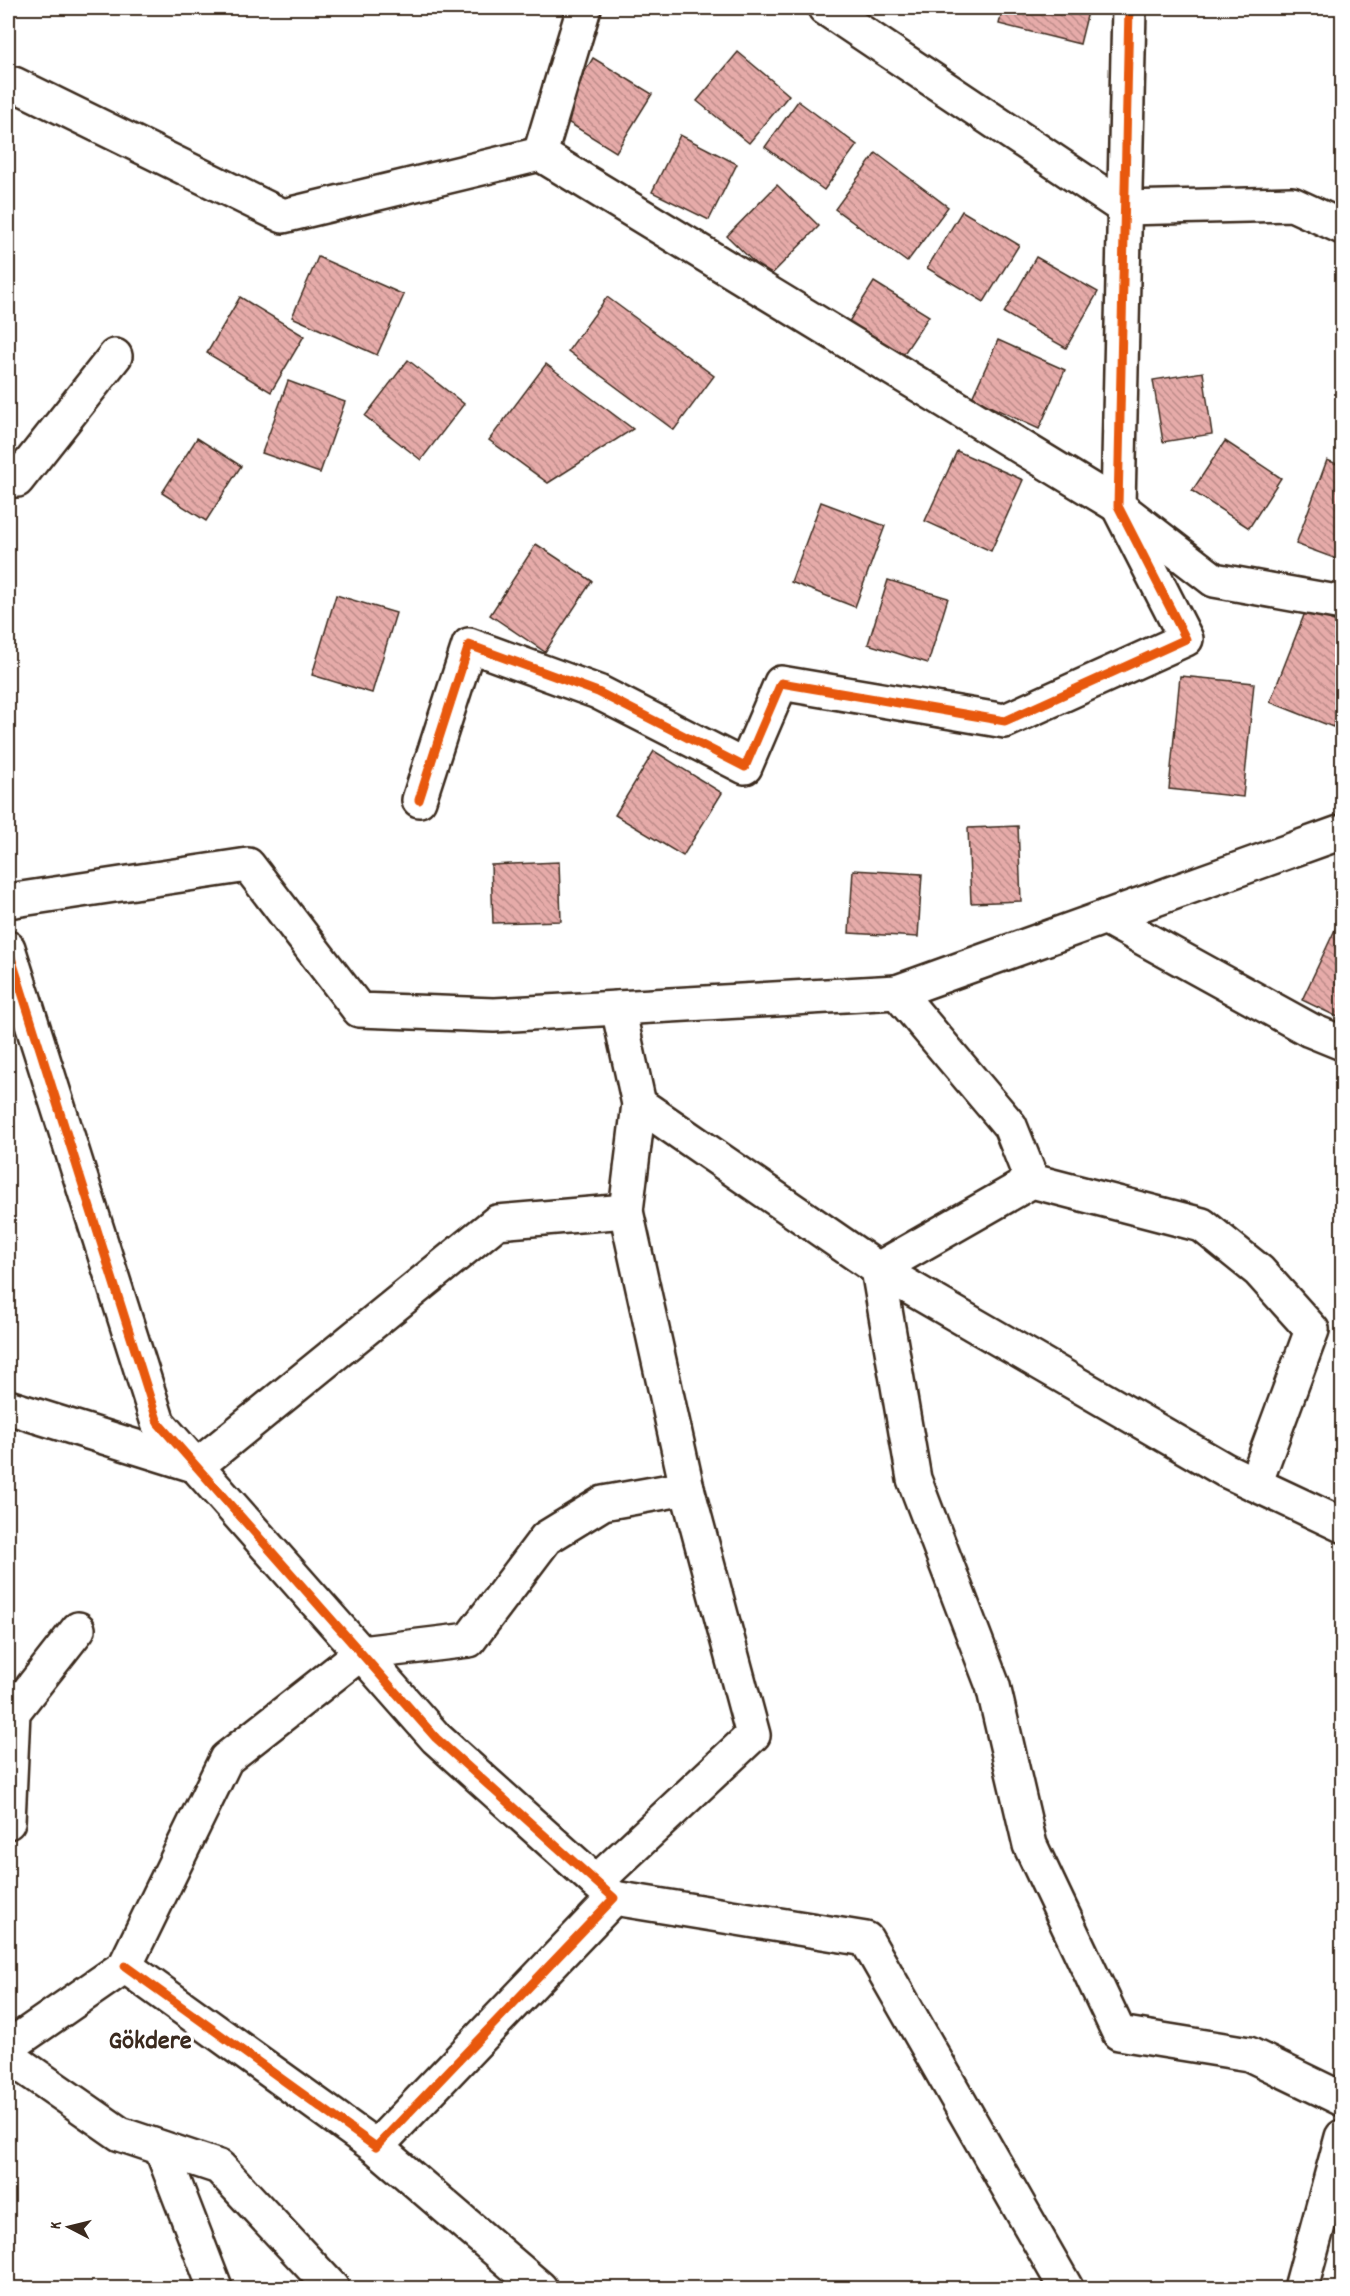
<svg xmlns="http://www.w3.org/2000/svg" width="1350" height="2296" font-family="Dekko,sans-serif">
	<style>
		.building { fill: url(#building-back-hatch); stroke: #3b2a1e; stroke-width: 1.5 }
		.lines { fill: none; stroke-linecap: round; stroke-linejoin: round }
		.minor-casing { stroke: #3b2a1e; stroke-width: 38 }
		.minor { stroke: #fff; stroke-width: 33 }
		.cycleway-casing { stroke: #fff; stroke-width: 13 }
		.cycleway { stroke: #e8590c; stroke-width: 9 }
		.labels { text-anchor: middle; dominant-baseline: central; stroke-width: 6; stroke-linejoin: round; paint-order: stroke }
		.district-label { font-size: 27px; font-weight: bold; fill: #3b2a1e; stroke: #fff }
	</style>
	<defs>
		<pattern id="building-back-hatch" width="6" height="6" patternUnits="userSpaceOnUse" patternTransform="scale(1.5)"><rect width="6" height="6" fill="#e6aba9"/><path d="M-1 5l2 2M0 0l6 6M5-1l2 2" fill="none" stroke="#bc8b89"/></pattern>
	</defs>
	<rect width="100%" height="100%" fill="#fff"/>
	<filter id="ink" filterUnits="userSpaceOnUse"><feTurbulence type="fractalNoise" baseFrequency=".0167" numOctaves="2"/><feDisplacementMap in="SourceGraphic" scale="12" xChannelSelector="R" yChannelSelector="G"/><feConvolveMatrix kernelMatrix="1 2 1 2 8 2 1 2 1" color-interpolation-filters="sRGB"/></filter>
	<g filter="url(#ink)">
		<g class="building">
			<path d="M1003,8H1089L1080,44L999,24Z"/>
			<path d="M738,52L789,95L749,143L697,101Z"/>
			<path d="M593,58L652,94L616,152L558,116Z"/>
			<path d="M798,101L857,145L824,190L765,147Z"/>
			<path d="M680,135L737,164L709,220L652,192Z"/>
			<path d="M876,153L948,207L907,262L835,209Z"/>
			<path d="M777,185L819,226L769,277L727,236Z"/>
			<path d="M962,211L1019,245L984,302L927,268Z"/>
			<path d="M318,257L404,295L377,355L292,317Z"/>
			<path d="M1036,257L1098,292L1066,348L1004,313Z"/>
			<path d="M874,282L929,316L901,358L848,323Z"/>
			<path d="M240,297L304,336L271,392L207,353Z"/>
			<path d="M607,297L714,376L674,430L568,351Z"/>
			<path d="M998,340L1065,370L1039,429L972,398Z"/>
			<path d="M408,360L464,404L421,460L365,416Z"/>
			<path d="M546,364L633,429L548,483L489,440Z"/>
			<path d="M1203,372L1212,434L1163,442L1153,380Z"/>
			<path d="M288,381L345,402L320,473L262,453Z"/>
			<path d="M197,438L241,466L206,521L162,493Z"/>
			<path d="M1225,441L1281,478L1249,528L1192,491Z"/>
			<path d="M957,451L1023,480L991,551L925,521Z"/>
			<path d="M1327,460L1342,466V561L1296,544Z"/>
			<path d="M821,502L885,526L855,607L791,582Z"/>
			<path d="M536,544L592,581L545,652L490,615Z"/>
			<path d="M888,580L948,598L928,663L868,644Z"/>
			<path d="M336,595L396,613L372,693L312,675Z"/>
			<path d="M1306,610L1342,624V702L1333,727L1270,702Z"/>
			<path d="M1180,676L1254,683L1243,797L1169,789Z"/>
			<path d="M654,751L722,793L683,856L615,815Z"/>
			<path d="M1018,826L1021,901L971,903L968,828Z"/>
			<path d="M559,862L561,921L493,923L491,865Z"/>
			<path d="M853,870L922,874L918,937L849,933Z"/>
			<path d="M1339,921L1342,923V1019L1302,1000Z"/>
		</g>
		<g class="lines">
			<defs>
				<g id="minor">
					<path d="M584,8L540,154L1118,506L1214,580L1342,603"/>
					<path d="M825,8L1124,208L1292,204L1342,227"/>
					<path d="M8,85L14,84L283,216L540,154"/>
					<path d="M8,479L17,480L115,356"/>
					<path d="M419,800L469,645L598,692L745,767L781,683L1005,721L1186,639L1118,506L1129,8"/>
					<path d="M8,901L248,865L359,1010L494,1015L897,992"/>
					<path d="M1105,917L1310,1030L1342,1043"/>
					<path d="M8,948L158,1423L436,1738L614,1898L376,2147L125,1966"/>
					<path d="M618,1008L639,1104L626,1211"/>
					<path d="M639,1104L878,1269L914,1479L993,1686L1030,1845L1119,2033L1249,2054L1342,2099"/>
					<path d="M1032,1181L1010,1126L897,992L1342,832"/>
					<path d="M878,1269L1032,1181L1202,1225L1259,1271L1312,1330L1255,1484"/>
					<path d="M878,1269L1225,1470L1342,1525"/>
					<path d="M8,1407L197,1466L497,1222L626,1211L687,1488L753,1735L596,1882"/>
					<path d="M8,1822L13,1712L78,1629"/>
					<path d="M614,1898L866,1939L1066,2288"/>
					<path d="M8,2047L125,1966L226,1759L361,1653L469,1640L546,1538L603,1503L687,1488"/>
					<path d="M8,2056L120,2134L219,2167L332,2288"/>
					<path d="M376,2147L540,2288"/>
					<path d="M161,2148L215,2288"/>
					<path d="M1301,2288L1342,2137"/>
				</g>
			</defs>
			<use href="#minor" class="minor-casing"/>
			<use href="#minor" class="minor"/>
			<defs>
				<g id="cycleway">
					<path d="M419,800L469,645L598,692L745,767L781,683L1005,721L1186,639L1118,506L1129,8"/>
					<path d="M8,948L158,1423L436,1738L614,1898L376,2147L125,1966"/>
				</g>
			</defs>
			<use href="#cycleway" class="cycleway-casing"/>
			<use href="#cycleway" class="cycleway"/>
		</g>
	</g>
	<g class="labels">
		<g class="district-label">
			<text x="150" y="2042">Gökdere</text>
		</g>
	</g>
	<rect width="1350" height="2296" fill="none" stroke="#fff" stroke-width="30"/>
	<rect x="15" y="15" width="1320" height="2266" fill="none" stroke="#3b2a1e" stroke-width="2" filter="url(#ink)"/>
	<g transform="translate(69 2227) rotate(277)" stroke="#ffffff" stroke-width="4.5" paint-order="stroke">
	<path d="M0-4.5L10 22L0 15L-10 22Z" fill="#3b2a1e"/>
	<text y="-9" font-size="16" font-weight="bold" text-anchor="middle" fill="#3b2a1e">K</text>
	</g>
</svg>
